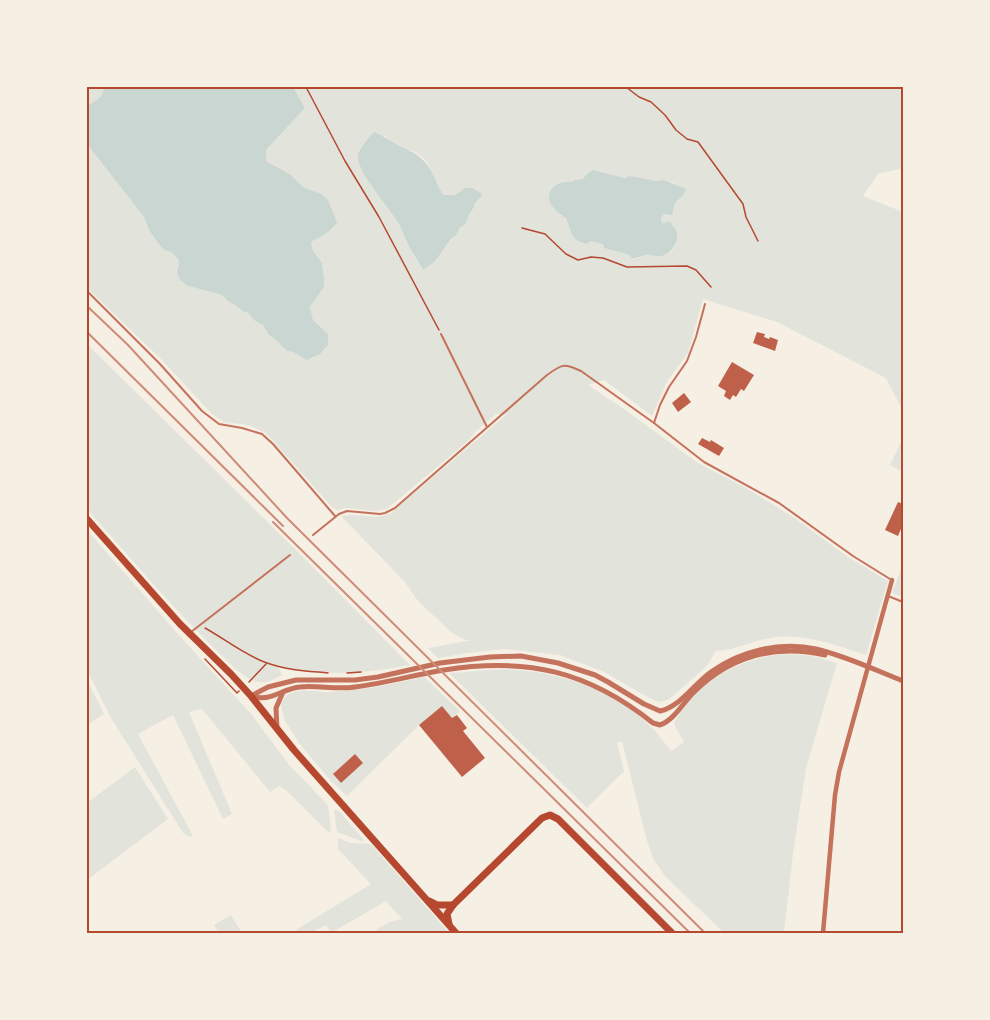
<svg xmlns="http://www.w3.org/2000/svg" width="990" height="1020" font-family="Raleway,sans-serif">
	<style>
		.green { fill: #e2e4dc; fill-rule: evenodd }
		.water { fill: #c9d6d2 }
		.building { fill: #bf614a }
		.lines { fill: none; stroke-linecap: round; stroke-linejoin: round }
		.path { stroke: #b5482f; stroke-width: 1.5 }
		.service { stroke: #c5725c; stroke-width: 2 }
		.minor { stroke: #c5725c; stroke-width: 4.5 }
		.tertiary { stroke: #c5725c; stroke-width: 5 }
		.primary { stroke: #b5482f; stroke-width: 7 }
		.rail { stroke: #cf8b77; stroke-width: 2 }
		.neatline { fill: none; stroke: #b5482f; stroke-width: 2 }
	</style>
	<rect width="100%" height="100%" fill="#f6efe4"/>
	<g class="green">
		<path d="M87,87H104C103,98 95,101 87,106Z"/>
		<path d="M293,87H903V168L878,174L863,196L903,212V411L886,378L777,322L703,299L688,353L668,380L652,416L604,380L588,385L624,409L698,463L746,488L793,517L848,557L888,581L866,655C835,645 803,632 770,638C751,641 735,650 716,651L706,667L668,700L659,702L651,699L602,671L560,655L505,649L468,653L438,658L428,648L472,640H465L451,632L418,601L405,582L341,516L353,515L378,517L391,513L506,415L496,414L475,432L468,441L387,509L375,511L346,508L337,510L332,507L266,433L248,425L224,422L213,415L159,357L87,288V144L144,217L150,232L158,243L164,250L171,252L178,259L179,264L177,272L179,279L188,286L222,295L228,301L238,307L242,311L248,313L255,321L263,325L268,334L276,340L287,351L293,352L304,358L311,359L322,352L328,345V334L313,320L310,307L324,287L322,263L313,251L311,242L327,233L332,212L328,200L322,194L303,187L291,175L266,161V150L305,108ZM384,136C389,140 394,143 400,146C408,150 416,151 422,157C434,169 434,186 444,195C465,199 456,180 481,196L474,204C474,205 474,207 473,208C471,216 433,265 426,268C425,269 423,268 421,268V263L408,244L399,223L370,184L359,161ZM593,170L625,178L629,176L640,179L672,182L680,187V198L675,202L670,215L664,214L661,216V221L663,223L672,224C676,230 677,235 676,243C672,258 659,255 648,255C645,255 641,257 638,258L604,248L603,244C589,241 573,232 566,218L560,215L549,199L575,180L584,179L588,173Z"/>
		<path d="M87,344L296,550L410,665C387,669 363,673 339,673C319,673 298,670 278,667L282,675C272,681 263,685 252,680C238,674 225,658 214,648C169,604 129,556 87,509Z"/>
		<path d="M903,438V472L890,465Z"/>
		<path d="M87,530L177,633L252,715L290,766L325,802L328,806L331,829L329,833L286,790L279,786L270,792L202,709L189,712L232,814L223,819L173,715L138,734L193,836L189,837L183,833L111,718L87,670Z"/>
		<path d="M903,564V597L892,593Z"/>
		<path d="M789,654L812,656L837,663L806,768L793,854L784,933H724L665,876L654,860L647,841L622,741L617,743L624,771L587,808L449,673C470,672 497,668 518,670C564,674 612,690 647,723C656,731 663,741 671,751L684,742L674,724C694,681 742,656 789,654Z"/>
		<path d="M424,677L460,711L452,718L442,706L419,725L347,796L330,780L300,744L284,719L281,704C284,698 287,694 294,692C306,688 319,693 331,692C363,690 393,684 424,677Z"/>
		<path d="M87,680L104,714L87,725Z"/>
		<path d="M135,767L168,819L87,880V803Z"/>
		<path d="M334,809L339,811L363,839V842L337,832Z"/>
		<path d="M338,838L351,843L371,844L449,933H370L390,922L402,919L386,901L331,933L326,925L311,933H291L371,884L338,849Z"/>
		<path d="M231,915L242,933H219L214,925Z"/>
	</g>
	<g class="water">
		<path d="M104,87H201L210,89L213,87H293L305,108L266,150V161L291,175L303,187L322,194L328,200L337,223L327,233L311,242L313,251L322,263L324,280V287L310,307L313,320L328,334V345L320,354L307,360L293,352L287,351L276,340L268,334L263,325L255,321L248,313L242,311L238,307L228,301L222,295L188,286L179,279L177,272L179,264L178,259L171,252L164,250L158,243L150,232L144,217L87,144V106C95,101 103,98 104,87Z"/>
		<path d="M374,132C382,135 388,140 396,144C411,152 420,153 430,169C436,178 437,188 444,195H455L465,188H472L481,193L482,196L474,204V207L469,215L465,224L460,228L456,235L451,239L438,257L434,262L423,270C419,261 413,254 409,246C405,239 403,231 399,224C391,209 356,172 358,155C360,148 369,137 374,132Z"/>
		<path d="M593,170L625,178L629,176L657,181L664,180L686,189C683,201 673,197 673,214L670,215L664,214L661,217V221L663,223L670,222C672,225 674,227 676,230C680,241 672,254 661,256C656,257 651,254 646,255C641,256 638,258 632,258L629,255L604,248L603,244L590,241L587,244C571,241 572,232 566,218C560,215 547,204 549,196C550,185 563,181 572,182L575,180L583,179L588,173Z"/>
	</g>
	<g class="building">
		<path d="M757,332L765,334L764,337L769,339L770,337L778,340L775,351L753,343Z"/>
		<path d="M732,362L754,375L744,391L741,389L736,397L733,395L730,400L724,396L726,391L718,386Z"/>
		<path d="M684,393L691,402L678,412L672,403Z"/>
		<path d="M702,438L710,442L711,440L724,448L719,456L698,444Z"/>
		<path d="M898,502L903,504V530L901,529L898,536L885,530Z"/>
		<path d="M442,706L452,718L457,715L467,728L463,731L485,758L462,777L419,725Z"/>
		<path d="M355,754L363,763L341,783L333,774Z"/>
	</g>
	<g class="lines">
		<g class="path">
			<path d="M306,87L345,161L379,217L439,330"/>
			<path d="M626,87L639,97L651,102L665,115L676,130L687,139L698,142L743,204L746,217L758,241"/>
			<path d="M522,228L545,234L566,254L578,260L591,257L603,258L627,267L687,266L696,270L711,287"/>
			<path d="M205,628C225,639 244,655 267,663C286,670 308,671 328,673"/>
			<path d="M205,659L237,693L239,691"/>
			<path d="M347,673L361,672"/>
			<path d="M249,682L266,664"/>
		</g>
		<g class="service">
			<path d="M87,291L160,364L202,411L219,424L242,428L262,434L273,444L335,516"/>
			<path d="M441,334L487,427"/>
			<path d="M654,423L660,405L669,387L687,361L696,337L705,304"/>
			<path d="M313,535L339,514L347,511L380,514L385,513L395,508L547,375C562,364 564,363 581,371L654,423L704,462L779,503L853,556L890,579"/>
			<path d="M888,596L903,602"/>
			<path d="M191,632L290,555"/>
		</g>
		<path class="minor" d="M823,933L835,795L839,772L892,580"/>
		<g class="tertiary">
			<path d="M251,696L268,687L296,680H355L378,677L440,663L490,657L521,656L558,663L595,675L608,682L644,704L660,711C680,707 694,684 711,672C740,651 780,641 816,649C846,656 875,670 903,681"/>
			<path d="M252,696C270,703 283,688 300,687C318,685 336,690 355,687C385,683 414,675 444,670C527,657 588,671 653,723L660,725C674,720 683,703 693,693C730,656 775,644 825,655"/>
			<path d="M277,729L276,708L283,692"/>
		</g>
		<g class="primary">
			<path d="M87,519L180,624L231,674L251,696L294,750L456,933"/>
			<path d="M429,901L437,905H453"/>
			<path d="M449,924L447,914L453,905L542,818L550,815L558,819L672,933"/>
		</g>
		<g class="rail">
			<path d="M87,306L128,345L287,518L705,933"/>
			<path d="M87,332L283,526"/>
			<path d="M273,522L690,933"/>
		</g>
	</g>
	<rect width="990" height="1020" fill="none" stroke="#f6efe4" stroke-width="177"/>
	<rect x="88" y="88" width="814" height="844" class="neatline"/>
</svg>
